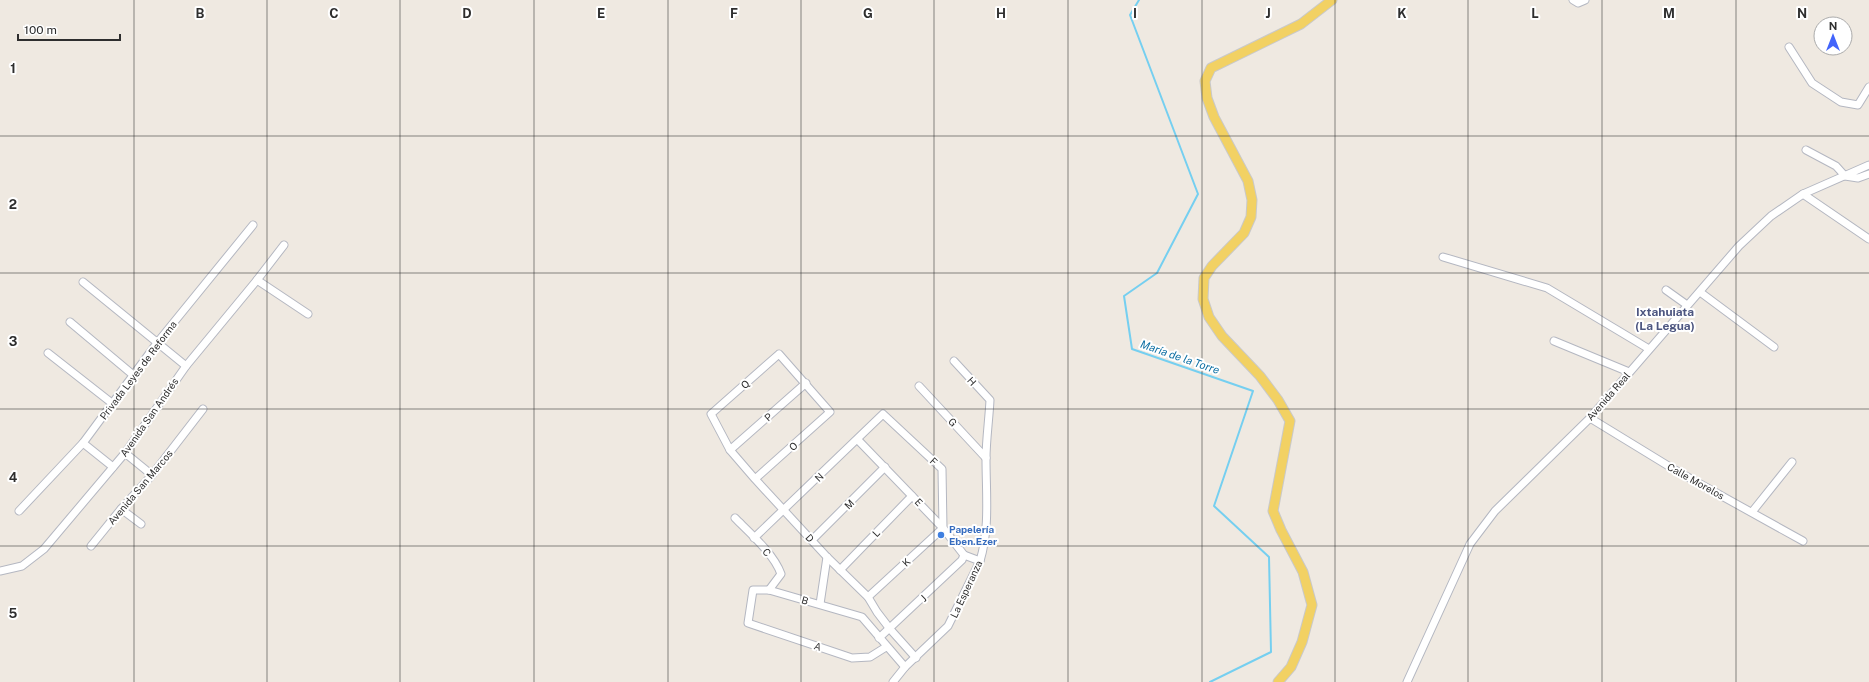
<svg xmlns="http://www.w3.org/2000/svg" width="1869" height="682" font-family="'Public Sans',sans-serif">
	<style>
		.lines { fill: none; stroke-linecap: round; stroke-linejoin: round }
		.stream { stroke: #75cff0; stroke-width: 2 }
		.minor-casing { stroke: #b4b7c1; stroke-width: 9 }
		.major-casing { stroke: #c9c9c9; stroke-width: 11 }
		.minor { stroke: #fff; stroke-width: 7 }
		.major { stroke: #f2d163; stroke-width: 9 }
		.grid { fill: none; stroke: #2e2e2e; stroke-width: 1; stroke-opacity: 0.55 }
		.shop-dot { fill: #3f7fe0; stroke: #fff; stroke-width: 1.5 }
		.labels { text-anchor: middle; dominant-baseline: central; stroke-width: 4; stroke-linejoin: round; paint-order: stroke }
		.street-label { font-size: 10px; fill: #2e2e2e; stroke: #fff }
		.shop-label { font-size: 10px; font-weight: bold; fill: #366cbe; stroke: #fff; text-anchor: start }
		.water-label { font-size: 11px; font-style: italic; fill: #0d6fa3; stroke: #fff }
		.quarter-label { font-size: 12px; font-weight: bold; fill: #4d5680; stroke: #fff }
		.grid-label { font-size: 13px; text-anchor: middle; font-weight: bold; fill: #2e2e2e; stroke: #fff; stroke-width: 4; stroke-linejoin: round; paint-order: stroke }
	</style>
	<rect width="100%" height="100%" fill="#efe9e1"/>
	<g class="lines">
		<path class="stream" d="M1139,0L1130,15L1198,194L1157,273L1124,296L1132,349L1253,391L1214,506L1269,557L1271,652L1210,682"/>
		<defs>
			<g id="minor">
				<path d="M1573,0L1578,3L1585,0"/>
				<path d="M1789,47L1812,83L1841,102L1858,105L1869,87"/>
				<path d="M1806,150L1836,166L1845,176L1858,178L1869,174"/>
				<path d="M1803,194L1869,239"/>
				<path d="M1443,257L1547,288L1649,349"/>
				<path d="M257,280L308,314"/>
				<path d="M83,282L186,366"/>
				<path d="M1666,290L1687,305"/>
				<path d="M1700,292L1774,347"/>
				<path d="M70,322L132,374"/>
				<path d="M1554,341L1629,372"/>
				<path d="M48,353L113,404"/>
				<path d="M919,386L986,458"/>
				<path d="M1590,418L1675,470L1803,541"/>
				<path d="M858,440L943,528L964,555L980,561"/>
				<path d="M83,443L113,467"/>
				<path d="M730,450L806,383"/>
				<path d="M125,453L152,475"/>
				<path d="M755,479L830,412L779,354L711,414L730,450L755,479L827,557L868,597L877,612L890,629L916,658"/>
				<path d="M121,509L141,524"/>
				<path d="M19,511L83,443L157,343L253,225"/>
				<path d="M1752,512L1792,462"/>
				<path d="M735,518C750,533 774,554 781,574L769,590"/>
				<path d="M754,538L883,414L942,469L943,528L868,597"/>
				<path d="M812,540L885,467"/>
				<path d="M91,546L121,509L152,475L203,409"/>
				<path d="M840,570L912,496"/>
				<path d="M0,571L22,566L44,549L125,453L186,366L257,280L284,245"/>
				<path d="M820,604L827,557"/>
				<path d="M879,638L962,560L964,555"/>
				<path d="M886,647L870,657L852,658L748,623L753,590H769L862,617L905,667"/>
				<path d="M893,682L905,667L948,626L980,561C990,528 986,493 986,459C986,440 989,420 990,400L954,361"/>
				<path d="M1407,682L1470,544L1495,511L1590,418L1739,246L1771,216L1803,194L1869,165"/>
			</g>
			<path id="major" d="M1278,682L1291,667L1302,642L1312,605L1303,572L1281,530L1273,511L1290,421L1278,400L1260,376L1222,336L1209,317L1203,299L1204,278L1212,266L1244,233L1251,217L1252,200L1248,181L1214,117L1207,98L1205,81L1211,68L1301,24L1332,0"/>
		</defs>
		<use href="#minor" class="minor-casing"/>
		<use href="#major" class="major-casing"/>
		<use href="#minor" class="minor"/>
		<use href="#major" class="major"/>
	</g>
	<path class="grid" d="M134,0V682M267,0V682M400,0V682M534,0V682M668,0V682M801,0V682M934,0V682M1068,0V682M1202,0V682M1335,0V682M1468,0V682M1602,0V682M1736,0V682M0,136H1869M0,273H1869M0,409H1869M0,546H1869"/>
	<circle class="shop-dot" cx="941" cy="535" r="4"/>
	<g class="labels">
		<g class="street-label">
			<text transform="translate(138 370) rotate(-53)">Privada Leyes de Reforma</text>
			<text transform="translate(972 381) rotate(47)">H</text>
			<text transform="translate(745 384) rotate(-41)">Q</text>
			<text transform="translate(1608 396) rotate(-49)">Avenida Real</text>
			<text transform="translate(149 417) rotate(-55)">Avenida San Andrés</text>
			<text transform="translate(768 417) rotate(-41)">P</text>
			<text transform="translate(953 422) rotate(47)">G</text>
			<text transform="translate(793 446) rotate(-42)">O</text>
			<text transform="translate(934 461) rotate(43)">F</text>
			<text transform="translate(819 477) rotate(-44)">N</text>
			<text transform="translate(1696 481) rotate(29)">Calle Morelos</text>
			<text transform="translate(140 487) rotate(-50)">Avenida San Marcos</text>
			<text transform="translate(919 502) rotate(46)">E</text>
			<text transform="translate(849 504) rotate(-45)">M</text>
			<text transform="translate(876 533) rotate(-46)">L</text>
			<text transform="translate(810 538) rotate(48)">D</text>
			<text transform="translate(767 552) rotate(50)">C</text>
			<text transform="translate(906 562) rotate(-43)">K</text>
			<text transform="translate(966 589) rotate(-65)">La Esperanza</text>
			<text transform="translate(923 598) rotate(-44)">J</text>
			<text transform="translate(805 600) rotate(16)">B</text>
			<text transform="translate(818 646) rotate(19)">A</text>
		</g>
		<g class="shop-label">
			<text x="949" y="529">Papelería<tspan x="949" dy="12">Eben.Ezer</tspan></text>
		</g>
		<g class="water-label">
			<text transform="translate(1180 357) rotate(19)">María de la Torre</text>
		</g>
		<g class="quarter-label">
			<text x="1665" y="312">Ixtahuiata<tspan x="1665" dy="14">(La Legua)</tspan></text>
		</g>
	</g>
	<g class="grid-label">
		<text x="200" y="18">B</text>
		<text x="334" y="18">C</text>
		<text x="467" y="18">D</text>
		<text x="601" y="18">E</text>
		<text x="734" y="18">F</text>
		<text x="868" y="18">G</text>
		<text x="1001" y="18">H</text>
		<text x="1135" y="18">I</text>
		<text x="1268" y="18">J</text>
		<text x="1402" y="18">K</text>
		<text x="1535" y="18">L</text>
		<text x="1669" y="18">M</text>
		<text x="1802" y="18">N</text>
		<text x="13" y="73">1</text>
		<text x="13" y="209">2</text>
		<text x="13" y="346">3</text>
		<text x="13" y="482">4</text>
		<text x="13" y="618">5</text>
	</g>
	<g transform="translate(1833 36)"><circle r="19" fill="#ffffff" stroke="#ababab"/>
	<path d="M0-3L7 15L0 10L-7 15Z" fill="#4264fb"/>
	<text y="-6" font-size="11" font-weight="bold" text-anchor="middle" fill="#2e2e2e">N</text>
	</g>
	<path d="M18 34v6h102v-6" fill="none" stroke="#2e2e2e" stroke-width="2"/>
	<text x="24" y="34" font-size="12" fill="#2e2e2e" stroke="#ffffff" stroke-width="3" paint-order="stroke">100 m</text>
</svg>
